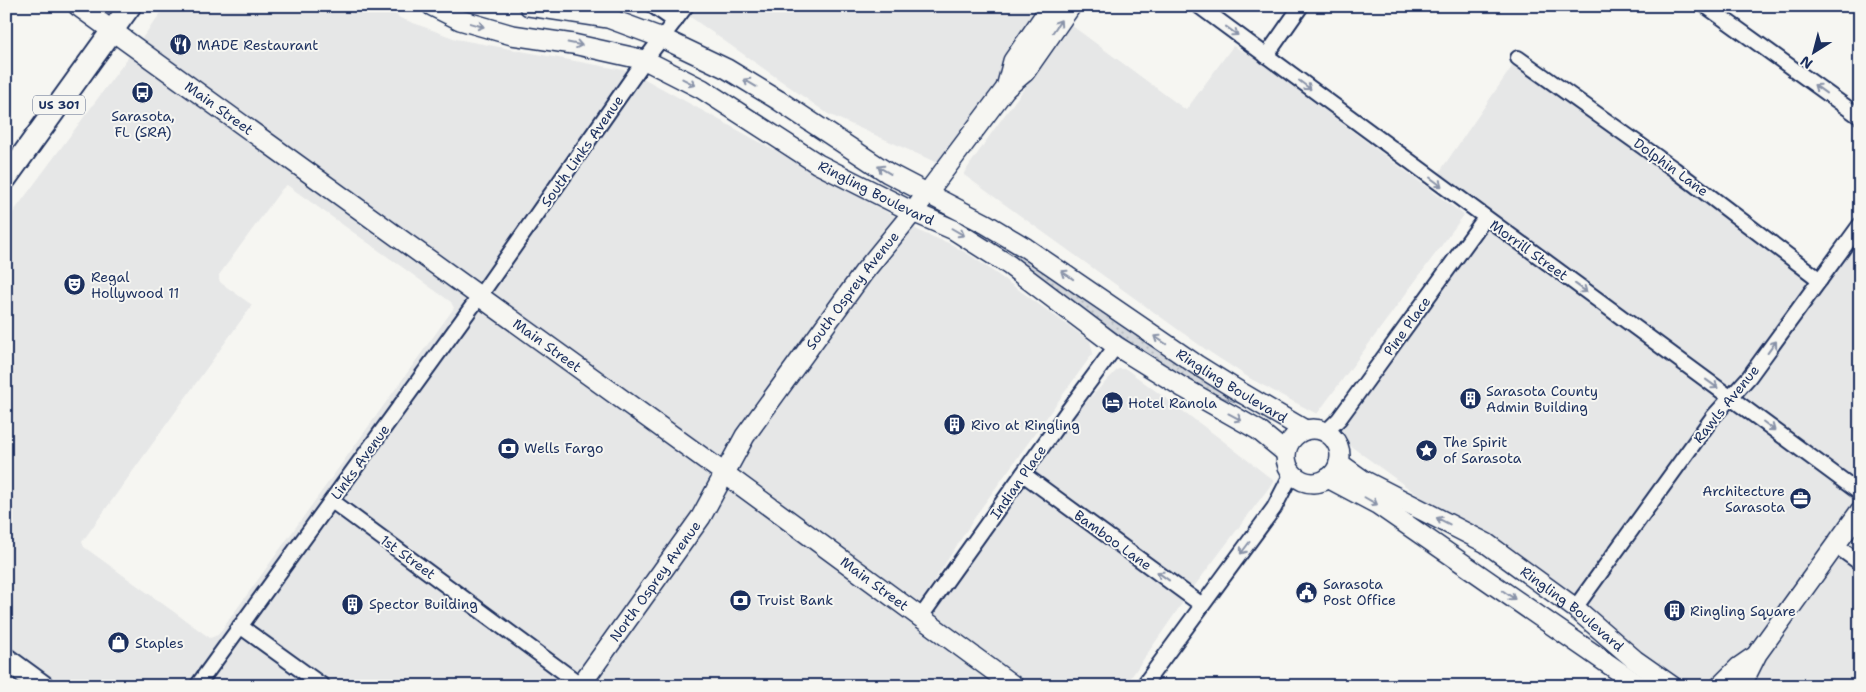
<svg xmlns="http://www.w3.org/2000/svg" width="1866" height="692" font-family="'Shantell Sans',sans-serif">
	<style>
		.built { fill: #e6e7e7; fill-rule: evenodd }
		.park { fill: url(#park-dots); stroke: #78849e }
		.lines { fill: none; stroke-linecap: round; stroke-linejoin: round }
		.street-casing { stroke: #1b2f5e; stroke-width: 18 }
		.secondary-casing { stroke: #1b2f5e; stroke-width: 22 }
		.primary-casing { stroke: #1b2f5e; stroke-width: 25 }
		.street { stroke: #f6f6f2; stroke-width: 14 }
		.secondary { stroke: #f6f6f2; stroke-width: 19 }
		.primary { stroke: #f6f6f2; stroke-width: 21 }
		.oneway { stroke: #8892a8 }
		.labels { text-anchor: middle; dominant-baseline: central; stroke-width: 4; stroke-linejoin: round; paint-order: stroke }
		.shield { fill: #f6f6f2; stroke: #5d6b8a; stroke-width: 1 }
		.shield-label { font-size: 12px; font-weight: bold; fill: #1b2f5e }
		.poi-label { font-size: 14px; fill: #1b2f5e; stroke: #f6f6f2; text-anchor: start }
		.street-label { font-size: 14px; fill: #1b2f5e; stroke: #f6f6f2 }
	</style>
	<defs>
		<pattern id="park-dots" width="8" height="8" patternUnits="userSpaceOnUse" patternTransform="scale(1.25)"><rect width="8" height="8" fill="#d6d9dd"/><path d="M2 2h.1M6 6h.1" fill="none" stroke="#b7bbc0" stroke-width="1.8" stroke-linecap="round"/></pattern>
	</defs>
	<rect width="100%" height="100%" fill="#f6f6f2"/>
	<filter id="ink" filterUnits="userSpaceOnUse"><feTurbulence type="fractalNoise" baseFrequency=".02" numOctaves="2"/><feDisplacementMap in="SourceGraphic" scale="10" xChannelSelector="R" yChannelSelector="G"/><feConvolveMatrix kernelMatrix="1 2 1 2 8 2 1 2 1" color-interpolation-filters="sRGB"/></filter>
	<g filter="url(#ink)">
		<g class="built">
			<path d="M166,6H386L400,18L456,39L629,71L478,285L140,41Z"/>
			<path d="M696,6H1042L999,83L995,86L996,88L940,164L828,114L689,16Z"/>
			<path d="M1071,25L1186,110L1233,46L1255,58L1464,215L1317,414L1251,379L1205,349L964,175V173L993,131Z"/>
			<path d="M130,55L468,299L228,628L188,686H57L6,649V222ZM287,185L451,302L454,308L218,635L210,638L84,547L82,542L252,305L221,283L219,280V275L282,189Z"/>
			<path d="M1518,58L1820,279L1860,225V686H1680L1330,431L1485,218L1434,180Z"/>
			<path d="M643,78L896,217L852,274L723,461L490,294Z"/>
			<path d="M909,225L923,233L951,244L973,257L1090,341L1093,353L979,511L918,606L735,470L752,440Z"/>
			<path d="M480,308L714,477L694,513L580,673L343,499Z"/>
			<path d="M1118,369H1126L1222,440L1274,481L1193,588L1034,472L1077,411Z"/>
			<path d="M727,486L908,620L999,686H590Z"/>
			<path d="M1024,486L1183,602L1125,686H1029L931,615Z"/>
			<path d="M333,513L568,686H338L251,623Z"/>
			<path d="M241,637L308,686H207Z"/>
		</g>
		<path class="park" d="M991,238L1060,274L1244,397L1240,404L1209,392L1164,367L989,241Z"/>
		<g class="lines">
			<defs>
				<g id="street">
					<path d="M653,6L675,21"/>
					<path d="M1199,6L1860,493"/>
					<path d="M1706,6L1860,117"/>
					<path d="M1266,56L1301,6"/>
					<path d="M1518,58L1674,169L1820,280"/>
					<path d="M1326,432L1339,419L1350,404L1485,218"/>
					<path d="M1023,474L1202,605"/>
					<path d="M332,501L581,685"/>
					<path d="M1835,545L1860,563"/>
					<path d="M1575,608L1713,417L1749,377L1860,225"/>
					<path d="M920,618L1067,412L1116,346"/>
					<path d="M240,626L323,686"/>
					<path d="M197,686L479,297L645,60L686,6"/>
					<path d="M1143,686L1274,508L1292,473"/>
				</g>
				<g id="secondary">
					<path id="s1" d="M78,6L713,465L1014,686"/>
					<path id="s2" d="M432,6L460,20L512,35L573,44L645,60L702,89L818,164L913,212L954,230L1009,265L1116,346L1182,387L1258,430L1286,453"/>
					<path id="s3" d="M529,6L608,18L662,38L727,69L778,100L888,173L986,224L1026,248L1197,365L1242,393L1305,430"/>
					<path d="M1006,88L1013,61L1051,6"/>
					<circle cx="1313" cy="456" r="27"/>
					<path id="s4" d="M1339,463L1363,480L1486,543L1575,608L1635,660L1672,686"/>
					<path d="M1328,478L1377,504L1640,686"/>
					<path id="s5" d="M580,686L701,517L745,436L864,272L913,212L1006,88L1025,72L1071,6"/>
					<path d="M1720,686L1739,667L1752,658"/>
					<path d="M1741,686L1757,654L1860,511"/>
				</g>
				<g id="primary">
					<path d="M6,178L130,6"/>
					<path d="M6,659L43,686"/>
				</g>
			</defs>
			<use href="#street" class="street-casing"/>
			<use href="#secondary" class="secondary-casing"/>
			<use href="#primary" class="primary-casing"/>
			<use href="#street" class="street"/>
			<use href="#secondary" class="secondary"/>
			<use href="#primary" class="primary"/>
		</g>
		<defs><path id="oneway-shaft" d="M-6 0H5M1.5-3L5.5 0L1.5 3" fill="none" stroke-width="1.6" stroke-linecap="round" stroke-linejoin="round" transform="scale(1.25)"/></defs>
		<g class="oneway">
			<use href="#oneway-shaft" transform="translate(477 25) rotate(16)"/>
			<use href="#oneway-shaft" transform="translate(1057 26) rotate(-56)"/>
			<use href="#oneway-shaft" transform="translate(1232 31) rotate(36)"/>
			<use href="#oneway-shaft" transform="translate(575 44) rotate(11)"/>
			<use href="#oneway-shaft" transform="translate(689 82) rotate(27)"/>
			<use href="#oneway-shaft" transform="translate(750 83) rotate(-149)"/>
			<use href="#oneway-shaft" transform="translate(1305 85) rotate(37)"/>
			<use href="#oneway-shaft" transform="translate(1820 89) rotate(-144)"/>
			<use href="#oneway-shaft" transform="translate(884 170) rotate(-149)"/>
			<use href="#oneway-shaft" transform="translate(1436 182) rotate(37)"/>
			<use href="#oneway-shaft" transform="translate(958 232) rotate(30)"/>
			<use href="#oneway-shaft" transform="translate(1067 275) rotate(-146)"/>
			<use href="#oneway-shaft" transform="translate(1581 288) rotate(36)"/>
			<use href="#oneway-shaft" transform="translate(1160 340) rotate(-146)"/>
			<use href="#oneway-shaft" transform="translate(1772 347) rotate(-54)"/>
			<use href="#oneway-shaft" transform="translate(1712 384) rotate(36)"/>
			<use href="#oneway-shaft" transform="translate(1235 417) rotate(28)"/>
			<use href="#oneway-shaft" transform="translate(1769 426) rotate(37)"/>
			<use href="#oneway-shaft" transform="translate(1371 501) rotate(30)"/>
			<use href="#oneway-shaft" transform="translate(1443 521) rotate(-153)"/>
			<use href="#oneway-shaft" transform="translate(1245 548) rotate(127)"/>
			<use href="#oneway-shaft" transform="translate(1163 576) rotate(-144)"/>
			<use href="#oneway-shaft" transform="translate(1509 595) rotate(35)"/>
		</g>
	</g>
	<defs>
		<symbol id="restaurant-disc" viewBox="-11 -11 22 22"><circle r="9.5" fill="#1b2f5e" stroke="#f6f6f2"/><path d="M-5-6h1v4h1v-4h1v4h1v-4h1v5L-1.5 .5V6h-2V.5L-5-1ZM5-6V6H3V1.5H1.5Q1.5-4 5-6Z" fill="#fff"/></symbol>
		<symbol id="bus-disc" viewBox="-11 -11 22 22"><circle r="9.5" fill="#1b2f5e" stroke="#f6f6f2"/><path d="M-5-6H5V4H4V6H2V4H-2V6H-4V4H-5ZM-3.5-4V0h7V-4ZM-3.5 1.2v1.5H-2V1.2ZM2 1.2v1.5H3.5V1.2Z" fill="#fff"/></symbol>
		<symbol id="theatre-disc" viewBox="-11 -11 22 22"><circle r="9.5" fill="#1b2f5e" stroke="#f6f6f2"/><path d="M-5-5.5Q0-4 5-5.5V0Q5 5 0 6Q-5 5-5 0ZM-3.3-2.5H-1v1.5H-3.3ZM1-2.5H3.3v1.5H1ZM-2.8 1Q0 5.5 2.8 1Z" fill="#fff"/></symbol>
		<symbol id="building-disc" viewBox="-11 -11 22 22"><circle r="9.5" fill="#1b2f5e" stroke="#f6f6f2"/><path d="M-4-6H4V6H1V3H-1V6H-4ZM-2.5-4.3h1.7v1.8h-1.7ZM.8-4.3h1.7v1.8H.8ZM-2.5-1h1.7V.8h-1.7ZM.8-1h1.7V.8H.8Z" fill="#fff"/></symbol>
		<symbol id="hotel-disc" viewBox="-11 -11 22 22"><circle r="9.5" fill="#1b2f5e" stroke="#f6f6f2"/><path d="M-6-4.5h1.5V1H6V5H4.5V3h-9V5H-6ZM-4 0a1.8 1.8 0 1 1 3.6 0ZM.5 0V-2.5h3Q6-2.5 6 0Z" fill="#fff"/></symbol>
		<symbol id="bank-disc" viewBox="-11 -11 22 22"><circle r="9.5" fill="#1b2f5e" stroke="#f6f6f2"/><path d="M-6-4H6V4H-6ZM0-2.3a2.3 2.3 0 1 0 0 4.6a2.3 2.3 0 1 0 0-4.6Z" fill="#fff"/></symbol>
		<symbol id="sight-disc" viewBox="-11 -11 22 22"><circle r="9.5" fill="#1b2f5e" stroke="#f6f6f2"/><path d="M0-6L1.8-2.2L6-1.7L2.9 1.2L3.7 5.4L0 3.3L-3.7 5.4L-2.9 1.2L-6-1.7L-1.8-2.2Z" fill="#fff"/></symbol>
		<symbol id="office-disc" viewBox="-11 -11 22 22"><circle r="9.5" fill="#1b2f5e" stroke="#f6f6f2"/><path d="M-6-3h4V-5.5h4V-3h4V5H-6ZM-1-4.5V-3h2v-1.5ZM-6 0V1H6V0Z" fill="#fff"/></symbol>
		<symbol id="civic-disc" viewBox="-11 -11 22 22"><circle r="9.5" fill="#1b2f5e" stroke="#f6f6f2"/><path d="M-.6-6.5H3V-4.5H.6V-3L4-1V1h2V6H-6V1h2V-1L-.6-3ZM-1.2 2.5V6h2.4V2.5Z" fill="#fff"/></symbol>
		<symbol id="shop-disc" viewBox="-11 -11 22 22"><circle r="9.5" fill="#1b2f5e" stroke="#f6f6f2"/><path d="M-5-2.5h2.3a2.7 3.5 0 0 1 5.4 0H5L5.5 6h-11ZM-1.5-2.5h3a1.5 2.3 0 0 0-3 0Z" fill="#fff"/></symbol>
	</defs>
	<g fill-rule="evenodd">
		<use href="#restaurant-disc" x="168" y="32" width="25" height="25"/>
		<use href="#bus-disc" x="130" y="80" width="25" height="25"/>
		<use href="#theatre-disc" x="62" y="272" width="25" height="25"/>
		<use href="#building-disc" x="1458" y="386" width="25" height="25"/>
		<use href="#hotel-disc" x="1100" y="390" width="25" height="25"/>
		<use href="#building-disc" x="942" y="412" width="25" height="25"/>
		<use href="#bank-disc" x="496" y="436" width="25" height="25"/>
		<use href="#sight-disc" x="1414" y="438" width="25" height="25"/>
		<use href="#office-disc" x="1788" y="486" width="25" height="25"/>
		<use href="#civic-disc" x="1294" y="580" width="25" height="25"/>
		<use href="#bank-disc" x="728" y="588" width="25" height="25"/>
		<use href="#building-disc" x="340" y="592" width="25" height="25"/>
		<use href="#building-disc" x="1662" y="598" width="25" height="25"/>
		<use href="#shop-disc" x="106" y="630" width="25" height="25"/>
	</g>
	<g class="labels">
		<rect class="shield" x="33" y="95.5" width="52" height="19" rx="4"/>
		<g class="shield-label">
			<text x="59" y="105">US 301</text>
		</g>
		<g class="poi-label">
			<text x="197" y="45">MADE Restaurant</text>
			<text x="143" y="116" text-anchor="middle">Sarasota,<tspan x="143" dy="16">FL (SRA)</tspan></text>
			<text x="91" y="277">Regal<tspan x="91" dy="16">Hollywood 11</tspan></text>
			<text x="1486" y="391">Sarasota County<tspan x="1486" dy="16">Admin Building</tspan></text>
			<text x="1128" y="403">Hotel Ranola</text>
			<text x="971" y="425">Rivo at Ringling</text>
			<text x="1443" y="442">The Spirit<tspan x="1443" dy="16">of Sarasota</tspan></text>
			<text x="524" y="448">Wells Fargo</text>
			<text x="1785" y="491" text-anchor="end">Architecture<tspan x="1785" dy="16">Sarasota</tspan></text>
			<text x="1323" y="584">Sarasota<tspan x="1323" dy="16">Post Office</tspan></text>
			<text x="757" y="600">Truist Bank</text>
			<text x="369" y="604">Spector Building</text>
			<text x="1690" y="611">Ringling Square</text>
			<text x="135" y="643">Staples</text>
		</g>
		<g class="street-label">
			<text stroke="none"><textPath href="#s1" startOffset="174">Main Street</textPath></text>
			<text transform="translate(582 151) rotate(-55)">South Links Avenue</text>
			<text transform="translate(1671 167) rotate(36)">Dolphin Lane</text>
			<text stroke="none"><textPath href="#s2" startOffset="488">Ringling Boulevard</textPath></text>
			<text transform="translate(1529 250) rotate(36)">Morrill Street</text>
			<text stroke="none"><textPath href="#s5" startOffset="481">South Osprey Avenue</textPath></text>
			<text transform="translate(1407 326) rotate(-54)">Pine Place</text>
			<text stroke="none"><textPath href="#s1" startOffset="579">Main Street</textPath></text>
			<text stroke="none"><textPath href="#s3" startOffset="806">Ringling Boulevard</textPath></text>
			<text transform="translate(1726 404) rotate(-51)">Rawls Avenue</text>
			<text transform="translate(360 462) rotate(-54)">Links Avenue</text>
			<text transform="translate(1018 482) rotate(-55)">Indian Place</text>
			<text transform="translate(1113 540) rotate(36)">Bamboo Lane</text>
			<text transform="translate(408 557) rotate(36)">1st Street</text>
			<text stroke="none"><textPath href="#s5" startOffset="129">North Osprey Avenue</textPath></text>
			<text stroke="none"><textPath href="#s1" startOffset="984">Main Street</textPath></text>
			<text stroke="none"><textPath href="#s4" startOffset="276">Ringling Boulevard</textPath></text>
		</g>
	</g>
	<rect width="1866" height="692" fill="none" stroke="#f6f6f2" stroke-width="25"/>
	<rect x="12" y="12" width="1841" height="667" fill="none" stroke="#1b2f5e" stroke-width="2" filter="url(#ink)"/>
	<g transform="translate(1814 52) rotate(216)" stroke="#f6f6f2" stroke-width="4" paint-order="stroke">
	<path d="M0-4L9 19L0 12L-9 19Z" fill="#1b2f5e"/>
	<text y="-8" font-size="14" font-weight="bold" text-anchor="middle" fill="#1b2f5e">N</text>
	</g>
</svg>
